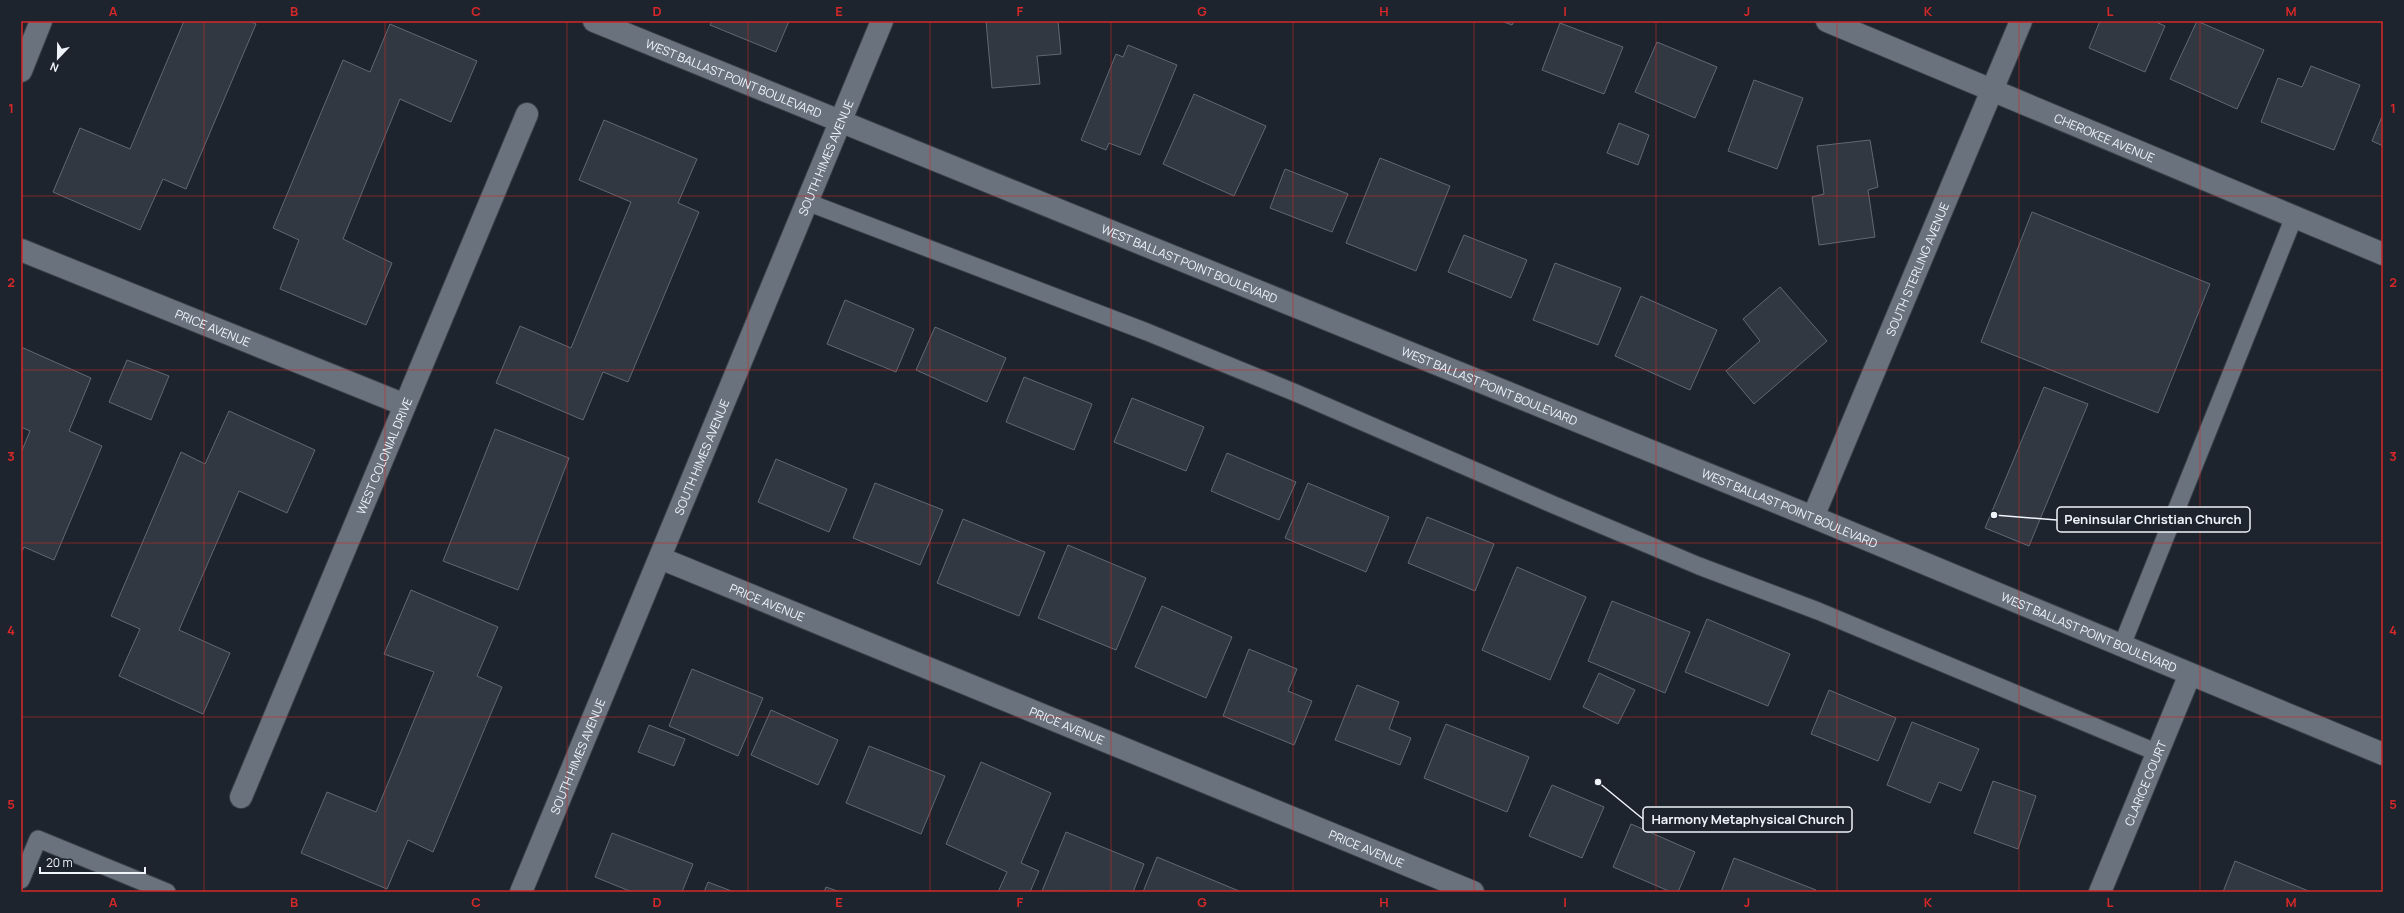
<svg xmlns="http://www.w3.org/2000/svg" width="2404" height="913" font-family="Manrope,sans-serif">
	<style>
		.building { fill: #313842; stroke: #606873 }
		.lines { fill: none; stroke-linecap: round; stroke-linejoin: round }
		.lane-casing { stroke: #3a4048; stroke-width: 19 }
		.street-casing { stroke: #3a4048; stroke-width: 24 }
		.secondary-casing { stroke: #3a4048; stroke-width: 24 }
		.lane { stroke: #69727d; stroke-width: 17 }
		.street { stroke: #69727d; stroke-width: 22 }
		.secondary { stroke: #69727d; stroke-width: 22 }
		.grid { fill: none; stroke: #d62828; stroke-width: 1; stroke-opacity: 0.55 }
		.labels { text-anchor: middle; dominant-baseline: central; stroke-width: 4; stroke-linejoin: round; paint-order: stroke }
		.street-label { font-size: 12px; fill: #eff4fa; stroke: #1d242e }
		.leader { fill: none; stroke: #eff4fa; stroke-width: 1.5 }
		.callout-dot { fill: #eff4fa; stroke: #1d242e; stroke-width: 1.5 }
		.callout { fill: #1d242e; stroke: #eff4fa; stroke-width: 1.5 }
		.callout-label { font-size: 13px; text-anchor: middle; font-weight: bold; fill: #eff4fa }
		.neatline { fill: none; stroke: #d62828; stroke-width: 1.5 }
		.grid-label { font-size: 13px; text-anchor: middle; font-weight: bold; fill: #d62828 }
	</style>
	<rect width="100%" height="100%" fill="#1d242e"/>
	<g class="building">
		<path d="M184,21H249L256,24L186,189L163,179L140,230L53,192L80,128L130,149Z"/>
		<path d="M712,21H789L776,52L710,25Z"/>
		<path d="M986,21H1058L1061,54L1037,56L1040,84L992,88Z"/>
		<path d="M1501,21H1514L1512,25Z"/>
		<path d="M2100,21H2154L2165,26L2145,72L2089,48Z"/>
		<path d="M2197,21L2264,50L2237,109L2170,79Z"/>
		<path d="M1560,23L1623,47L1604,94L1542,70Z"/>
		<path d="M390,24L477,61L451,122L400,99L343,239L392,263L366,325L280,289L299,240L273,228L343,60L370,72Z"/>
		<path d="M1657,42L1717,67L1695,118L1635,92Z"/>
		<path d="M1128,45L1177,65L1140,155L1109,143L1106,150L1081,140L1116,54L1123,57Z"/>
		<path d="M2311,66L2360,85L2334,150L2261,122L2278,78L2302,87Z"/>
		<path d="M1754,80L1803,98L1777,169L1728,151Z"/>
		<path d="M1194,94L1266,126L1234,196L1163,164Z"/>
		<path d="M2383,114V146L2372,141Z"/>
		<path d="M604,120L697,159L678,203L699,212L628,382L603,372L583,420L496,383L520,326L571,348L631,202L579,180Z"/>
		<path d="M1619,123L1649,135L1638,165L1607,153Z"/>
		<path d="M1870,140L1878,187L1868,190L1875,237L1819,245L1812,197L1824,194L1817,146Z"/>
		<path d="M1380,158L1450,186L1416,271L1346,243Z"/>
		<path d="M1285,169L1348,194L1332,232L1270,208Z"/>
		<path d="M2032,212L2210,284L2158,413L1981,342Z"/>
		<path d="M1464,235L1527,260L1511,298L1448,272Z"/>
		<path d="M1555,263L1621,288L1598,345L1533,320Z"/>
		<path d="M1780,287L1827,341L1754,404L1726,371L1760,341L1743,319Z"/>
		<path d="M1641,296L1717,330L1690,390L1615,356Z"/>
		<path d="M845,300L914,329L896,372L827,344Z"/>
		<path d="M935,327L1006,358L987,402L916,370Z"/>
		<path d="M21,347L91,378L69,431L102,446L54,560L24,547L21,553V453L30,431L21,427Z"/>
		<path d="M127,360L169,376L151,420L109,402Z"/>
		<path d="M1024,377L1092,404L1074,450L1006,422Z"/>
		<path d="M2044,387L2088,404L2029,546L1985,528Z"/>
		<path d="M1132,398L1204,427L1186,471L1114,442Z"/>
		<path d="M229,411L315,450L287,513L239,491L179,630L230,653L203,714L119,676L140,629L111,616L181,452L205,464Z"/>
		<path d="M495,429L569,458L518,590L443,561Z"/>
		<path d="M1227,453L1296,482L1279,520L1211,491Z"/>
		<path d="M776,459L847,489L829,532L758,502Z"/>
		<path d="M875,483L943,510L920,565L853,538Z"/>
		<path d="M1308,483L1389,517L1366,572L1285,538Z"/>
		<path d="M1427,517L1494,544L1475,591L1408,563Z"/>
		<path d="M963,519L1045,552L1019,616L937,583Z"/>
		<path d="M1068,545L1146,578L1116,650L1038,618Z"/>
		<path d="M1517,567L1586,597L1550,680L1482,650Z"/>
		<path d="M411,590L498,627L477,676L502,687L433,852L408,840L387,889L301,853L327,792L376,812L434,672L384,654Z"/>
		<path d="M1612,601L1690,632L1665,693L1588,661Z"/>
		<path d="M1162,606L1232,637L1206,698L1135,667Z"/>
		<path d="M1707,619L1790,654L1768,706L1685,672Z"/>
		<path d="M1249,649L1297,669L1288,691L1312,701L1294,745L1223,716Z"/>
		<path d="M692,669L763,698L738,756L669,726Z"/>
		<path d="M1599,673L1635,690L1618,724L1583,707Z"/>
		<path d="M1357,685L1399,702L1389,729L1411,738L1400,765L1335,740Z"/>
		<path d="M1829,690L1896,718L1878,761L1811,734Z"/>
		<path d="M771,710L838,740L818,785L751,755Z"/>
		<path d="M1912,722L1979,749L1961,791L1939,782L1930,803L1887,785Z"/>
		<path d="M1446,724L1529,757L1507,812L1424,778Z"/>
		<path d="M649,725L685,739L674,766L638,752Z"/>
		<path d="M869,746L945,776L921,834L846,803Z"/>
		<path d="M981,762L1051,793L1021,863L1039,871L1030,892H998L1007,872L946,844Z"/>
		<path d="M1993,781L2036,796L2018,849L1974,833Z"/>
		<path d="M1552,785L1604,807L1582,858L1529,836Z"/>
		<path d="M1631,824L1695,852L1678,892H1671L1613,867Z"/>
		<path d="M1066,832L1144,864L1133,892L1042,891Z"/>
		<path d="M612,833L693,864L682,892H632L595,877Z"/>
		<path d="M1157,857L1239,891V892H1143Z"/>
		<path d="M1734,858L1816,890L1815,892H1721Z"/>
		<path d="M2235,861L2311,892H2223Z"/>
		<path d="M708,882L734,892H704Z"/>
		<path d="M826,887L840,892H824Z"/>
	</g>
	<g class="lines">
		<defs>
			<g id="lane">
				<path d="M807,202L1147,332L1296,393L1554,505L1699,566L1818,611L2158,753"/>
				<path d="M2122,645L2294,217"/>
				<path d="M21,880L38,839L167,892"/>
			</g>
			<g id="street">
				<path id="s1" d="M594,21L1813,517L2383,754"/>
				<path id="s2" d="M1827,21L2383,254"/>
				<path d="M21,71L41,21"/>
				<path id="s3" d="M21,250L405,405"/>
				<path id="s4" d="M1813,517L2021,21"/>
				<path id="s5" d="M660,558L1473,892"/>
				<path id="s6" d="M241,797L527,114"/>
				<path id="s7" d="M2100,892L2190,674"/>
			</g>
			<g id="secondary">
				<path id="s8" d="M521,892L882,21"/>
			</g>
		</defs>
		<use href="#lane" class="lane-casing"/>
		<use href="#street" class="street-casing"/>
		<use href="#secondary" class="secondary-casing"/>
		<use href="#lane" class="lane"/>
		<use href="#street" class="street"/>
		<use href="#secondary" class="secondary"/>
	</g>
	<path class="grid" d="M204,21V892M385,21V892M567,21V892M748,21V892M930,21V892M1111,21V892M1293,21V892M1474,21V892M1656,21V892M1837,21V892M2019,21V892M2200,21V892M21,196H2383M21,370H2383M21,543H2383M21,717H2383"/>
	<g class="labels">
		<g class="street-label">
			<text stroke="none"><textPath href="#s1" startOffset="151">WEST BALLAST POINT BOULEVARD</textPath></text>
			<text stroke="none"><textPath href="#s2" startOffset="301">CHEROKEE AVENUE</textPath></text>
			<text stroke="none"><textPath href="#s8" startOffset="795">SOUTH HIMES AVENUE</textPath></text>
			<text stroke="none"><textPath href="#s1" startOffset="643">WEST BALLAST POINT BOULEVARD</textPath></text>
			<text stroke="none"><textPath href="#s4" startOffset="269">SOUTH STERLING AVENUE</textPath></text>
			<text stroke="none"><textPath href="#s3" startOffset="207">PRICE AVENUE</textPath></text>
			<text stroke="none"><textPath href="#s1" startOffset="967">WEST BALLAST POINT BOULEVARD</textPath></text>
			<text stroke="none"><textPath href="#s6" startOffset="370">WEST COLONIAL DRIVE</textPath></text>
			<text stroke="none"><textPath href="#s8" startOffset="471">SOUTH HIMES AVENUE</textPath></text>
			<text stroke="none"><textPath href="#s1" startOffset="1291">WEST BALLAST POINT BOULEVARD</textPath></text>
			<text stroke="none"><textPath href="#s5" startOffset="116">PRICE AVENUE</textPath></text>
			<text stroke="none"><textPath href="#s1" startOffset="1615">WEST BALLAST POINT BOULEVARD</textPath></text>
			<text stroke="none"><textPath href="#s5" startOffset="440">PRICE AVENUE</textPath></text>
			<text stroke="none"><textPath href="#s8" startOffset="147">SOUTH HIMES AVENUE</textPath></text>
			<text stroke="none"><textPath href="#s7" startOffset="118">CLARICE COURT</textPath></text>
			<text stroke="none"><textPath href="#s5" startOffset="764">PRICE AVENUE</textPath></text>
		</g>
	</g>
	<path class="leader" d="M1994 515L2057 520M1598 782L1643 819"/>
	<g class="callout-dot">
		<circle cx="1994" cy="515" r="4"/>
		<circle cx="1598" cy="782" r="4"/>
	</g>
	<g class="callout">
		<rect x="2057" y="507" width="193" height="25" rx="4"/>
		<rect x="1643" y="807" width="209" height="25" rx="4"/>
	</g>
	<g class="callout-label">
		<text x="2153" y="524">Peninsular Christian Church</text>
		<text x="1748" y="824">Harmony Metaphysical Church</text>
	</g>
	<rect width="2404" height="913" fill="none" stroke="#1d242e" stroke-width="44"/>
	<g transform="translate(58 58) rotate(202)" stroke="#1d242e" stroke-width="3" paint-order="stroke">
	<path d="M0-3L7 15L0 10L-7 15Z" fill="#eff4fa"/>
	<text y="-6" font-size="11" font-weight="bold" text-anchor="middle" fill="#eff4fa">N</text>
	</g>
	<path d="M40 867v6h105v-6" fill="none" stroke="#eff4fa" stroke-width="2"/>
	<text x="46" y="867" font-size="12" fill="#eff4fa" stroke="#1d242e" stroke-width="3" paint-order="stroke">20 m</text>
	<rect x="22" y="22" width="2360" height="869" class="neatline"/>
	<g class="grid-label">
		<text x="113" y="16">A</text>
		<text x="294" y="16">B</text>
		<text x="476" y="16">C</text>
		<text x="657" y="16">D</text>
		<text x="839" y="16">E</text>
		<text x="1020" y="16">F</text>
		<text x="1202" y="16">G</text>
		<text x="1384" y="16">H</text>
		<text x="1565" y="16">I</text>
		<text x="1747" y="16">J</text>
		<text x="1928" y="16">K</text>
		<text x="2110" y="16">L</text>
		<text x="2291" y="16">M</text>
		<text x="11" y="113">1</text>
		<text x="2393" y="113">1</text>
		<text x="11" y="287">2</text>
		<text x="2393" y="287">2</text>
		<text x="11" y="461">3</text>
		<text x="2393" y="461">3</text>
		<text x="11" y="635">4</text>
		<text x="2393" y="635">4</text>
		<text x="11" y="809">5</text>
		<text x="2393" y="809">5</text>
		<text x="113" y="907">A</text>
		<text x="294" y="907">B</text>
		<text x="476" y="907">C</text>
		<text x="657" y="907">D</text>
		<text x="839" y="907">E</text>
		<text x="1020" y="907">F</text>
		<text x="1202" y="907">G</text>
		<text x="1384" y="907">H</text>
		<text x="1565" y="907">I</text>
		<text x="1747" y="907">J</text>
		<text x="1928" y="907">K</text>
		<text x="2110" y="907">L</text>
		<text x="2291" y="907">M</text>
	</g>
</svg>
